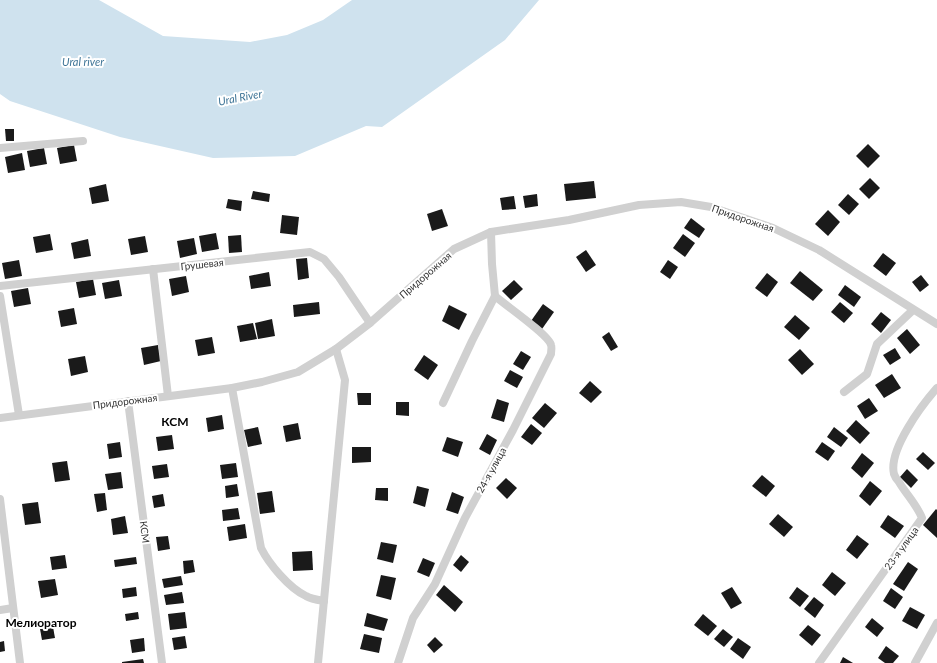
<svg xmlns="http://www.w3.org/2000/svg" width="937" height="663" font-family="Lato,sans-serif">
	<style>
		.water { fill: #cfe2ee }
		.building { fill: #1a1a1a }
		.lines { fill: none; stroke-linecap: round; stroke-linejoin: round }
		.minor { stroke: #d0d0d0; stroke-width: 8 }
		.labels { text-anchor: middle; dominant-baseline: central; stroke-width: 4; stroke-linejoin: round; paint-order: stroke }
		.street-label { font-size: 10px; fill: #333; stroke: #fff }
		.water-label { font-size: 11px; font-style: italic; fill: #3f7597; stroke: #fff }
		.quarter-label { font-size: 12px; font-weight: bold; fill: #000; stroke: #fff }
	</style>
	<rect width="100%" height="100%" fill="#fff"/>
	<path class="water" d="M0,0H99L163,36L250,42L287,35L323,20L352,0H539L505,40L382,127L366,126L295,156L213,158L120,137L10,101L0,94Z"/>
	<g class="building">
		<path d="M5,129H14V141H6Z"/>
		<path d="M868,144L880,156L868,168L856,156Z"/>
		<path d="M74,145L77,161L60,164L57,148Z"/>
		<path d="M44,148L47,164L30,167L27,151Z"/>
		<path d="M22,153L25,170L8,173L5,157Z"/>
		<path d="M870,178L880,188L869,199L859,189Z"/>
		<path d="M594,181L596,198L566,201L564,184Z"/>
		<path d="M106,184L109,201L92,204L89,188Z"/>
		<path d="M253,191L270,194L269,202L251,199Z"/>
		<path d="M537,194L538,206L525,208L523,196Z"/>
		<path d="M848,194L859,204L849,215L838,205Z"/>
		<path d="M514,196L516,209L502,210L500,198Z"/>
		<path d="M228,199L242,201L241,211L226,208Z"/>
		<path d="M442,209L448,226L432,231L427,214Z"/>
		<path d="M828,210L840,222L828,236L815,224Z"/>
		<path d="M282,215L299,217L297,235L280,233Z"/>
		<path d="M691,218L705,229L699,238L684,228Z"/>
		<path d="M216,233L219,249L202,252L199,236Z"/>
		<path d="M50,234L53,250L36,253L33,237Z"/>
		<path d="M683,234L695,243L685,257L673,248Z"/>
		<path d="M241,235L242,252L229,253L228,236Z"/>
		<path d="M145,236L148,252L131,255L128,239Z"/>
		<path d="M194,238L197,254L180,258L177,241Z"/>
		<path d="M88,239L91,256L74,259L71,243Z"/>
		<path d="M586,250L596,265L586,272L576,257Z"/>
		<path d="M883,253L896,263L886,276L873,266Z"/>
		<path d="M307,258L309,278L298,280L296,259Z"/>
		<path d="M19,260L22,276L5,279L2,263Z"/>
		<path d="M668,260L678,267L670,279L660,272Z"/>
		<path d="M800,271L823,290L813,301L790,283Z"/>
		<path d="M269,272L271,286L251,289L249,276Z"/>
		<path d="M767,273L778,282L767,297L755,288Z"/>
		<path d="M921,275L929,285L920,292L912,282Z"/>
		<path d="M186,276L189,292L172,296L169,279Z"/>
		<path d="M93,279L96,295L79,298L76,282Z"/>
		<path d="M119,280L122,296L105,299L102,283Z"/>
		<path d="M514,280L523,289L511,300L502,291Z"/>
		<path d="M845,285L861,297L854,307L838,295Z"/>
		<path d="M28,288L31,304L14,307L11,291Z"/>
		<path d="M319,302L320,314L294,317L293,305Z"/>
		<path d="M840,302L853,313L844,323L831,312Z"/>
		<path d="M543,304L554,312L542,329L531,321Z"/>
		<path d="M449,305L467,314L459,330L442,321Z"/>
		<path d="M74,308L77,324L61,327L58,311Z"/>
		<path d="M881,312L891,320L881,333L871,324Z"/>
		<path d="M795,315L810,328L799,340L784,327Z"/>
		<path d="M272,319L275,336L258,339L255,323Z"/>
		<path d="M253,323L257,339L240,342L237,326Z"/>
		<path d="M907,329L920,345L910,354L897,338Z"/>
		<path d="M609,332L618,347L611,351L602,337Z"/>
		<path d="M212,337L215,353L198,356L195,340Z"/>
		<path d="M158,345L161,361L144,365L141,348Z"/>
		<path d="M895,348L901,358L890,365L883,355Z"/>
		<path d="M800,349L814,364L802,375L788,360Z"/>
		<path d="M521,351L531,357L523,370L513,364Z"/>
		<path d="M424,355L438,365L428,380L414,370Z"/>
		<path d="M85,356L88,372L71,376L68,359Z"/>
		<path d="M510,370L523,377L517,388L504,381Z"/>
		<path d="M892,374L901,388L884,398L875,385Z"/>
		<path d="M590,381L602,392L591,403L579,393Z"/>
		<path d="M357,393H371V405H358Z"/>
		<path d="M869,398L878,411L865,419L857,406Z"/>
		<path d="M497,399L509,403L504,422L491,418Z"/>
		<path d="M396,402H409V416L396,415Z"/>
		<path d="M545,403L557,413L544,428L532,418Z"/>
		<path d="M222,415L224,429L208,432L206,418Z"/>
		<path d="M856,420L870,433L860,444L846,431Z"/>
		<path d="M298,423L301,439L286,442L283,426Z"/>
		<path d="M531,424L542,433L532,445L521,437Z"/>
		<path d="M258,427L262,444L248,447L244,430Z"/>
		<path d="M834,427L848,438L841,447L827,437Z"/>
		<path d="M487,434L497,440L490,455L479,449Z"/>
		<path d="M172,435L174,449L158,451L156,437Z"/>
		<path d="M447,437L463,442L458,457L442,451Z"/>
		<path d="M120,442L122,457L109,459L107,444Z"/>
		<path d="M822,442L835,451L828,461L815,452Z"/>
		<path d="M352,447H371V462L352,463Z"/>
		<path d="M923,452L935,463L928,470L916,459Z"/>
		<path d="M862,453L874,463L862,478L851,468Z"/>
		<path d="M67,461L70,480L55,482L52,463Z"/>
		<path d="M236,463L238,477L222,479L220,465Z"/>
		<path d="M167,464L169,477L154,479L152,466Z"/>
		<path d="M907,469L918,480L911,488L900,477Z"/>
		<path d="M121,472L123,488L108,490L105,474Z"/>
		<path d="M762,475L775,486L766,497L752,486Z"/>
		<path d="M506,478L517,488L507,499L496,488Z"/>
		<path d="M870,481L882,491L870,506L859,496Z"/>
		<path d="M237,484L239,496L226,498L225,486Z"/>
		<path d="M417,486L429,489L425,507L413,503Z"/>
		<path d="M376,488H388V501L375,500Z"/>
		<path d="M272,491L275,512L260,514L257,493Z"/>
		<path d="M452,492L464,497L458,514L446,510Z"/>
		<path d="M105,493L107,510L97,512L94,494Z"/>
		<path d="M163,494L165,506L154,508L152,496Z"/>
		<path d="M38,502L41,523L25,525L22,504Z"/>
		<path d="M238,508L240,519L223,521L222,510Z"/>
		<path d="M936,509L937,510V538L923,525Z"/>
		<path d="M778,514L793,527L784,537L769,524Z"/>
		<path d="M888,515L904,526L895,538L880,527Z"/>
		<path d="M125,516L128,533L113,535L111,519Z"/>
		<path d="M245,524L247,538L229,541L227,527Z"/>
		<path d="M857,535L869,544L857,559L846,550Z"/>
		<path d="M168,536L170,549L158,551L156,537Z"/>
		<path d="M381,542L397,545L393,563L377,559Z"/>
		<path d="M312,551L313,570L293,571L292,552Z"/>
		<path d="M65,555L67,568L52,570L50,557Z"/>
		<path d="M461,555L469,562L461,572L453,565Z"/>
		<path d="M136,557L137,564L115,567L114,560Z"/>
		<path d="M423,558L435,563L429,577L417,572Z"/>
		<path d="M193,560L195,572L184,574L183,561Z"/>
		<path d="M908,562L918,569L904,591L893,584Z"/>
		<path d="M832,572L846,583L835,596L822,585Z"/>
		<path d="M381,575L396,578L391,600L376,596Z"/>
		<path d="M181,576L183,585L164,588L162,579Z"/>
		<path d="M55,579L58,595L41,598L38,581Z"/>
		<path d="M444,585L463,602L455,612L436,595Z"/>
		<path d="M136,587L137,596L123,598L122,589Z"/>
		<path d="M732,587L742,603L731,609L721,593Z"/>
		<path d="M797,587L809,596L800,607L789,598Z"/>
		<path d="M891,588L903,597L895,609L883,601Z"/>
		<path d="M182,592L184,603L166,605L164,595Z"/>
		<path d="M814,597L824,605L815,618L804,609Z"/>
		<path d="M910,607L925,615L917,629L902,621Z"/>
		<path d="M138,612L139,619L126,621L125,614Z"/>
		<path d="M185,612L187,628L170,630L168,614Z"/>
		<path d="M367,613L388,619L384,631L364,626Z"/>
		<path d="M703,614L717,626L708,636L694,625Z"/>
		<path d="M872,618L884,628L877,637L865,627Z"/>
		<path d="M808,625L821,635L812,646L799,635Z"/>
		<path d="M53,627L55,638L42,640L40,629Z"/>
		<path d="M723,629L733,637L724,647L714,639Z"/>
		<path d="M364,634L382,638L379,653L360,649Z"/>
		<path d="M185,636L187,648L174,650L172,638Z"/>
		<path d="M435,637L443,645L434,653L427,645Z"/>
		<path d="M144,638L145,651L132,653L130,640Z"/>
		<path d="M738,638L751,647L743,659L730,649Z"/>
		<path d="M4,641L5,651L0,652V642Z"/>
		<path d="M886,646L899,656L893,663H885L878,658Z"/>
		<path d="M843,657L853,663H840Z"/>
		<path d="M143,659L144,663H122V662Z"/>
	</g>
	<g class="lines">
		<g class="minor">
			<path d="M0,148L83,141"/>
			<path d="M153,269L168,396"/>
			<path d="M0,286L310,252L324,259L339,277L370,323"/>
			<path d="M0,296L19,415"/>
			<path d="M232,388L261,548C269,564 289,588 306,596C311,599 318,600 324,601"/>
			<path d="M844,392L867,374L877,344L913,310"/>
			<path d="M128,401L162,663"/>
			<path d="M443,403L472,341L495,296L492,264L491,232"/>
			<path d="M0,418L232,388L262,382L298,372L336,349L370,323L454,249L491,232L569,220L639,205L681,202L711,207L773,228L819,250L937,324"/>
			<path d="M0,499L20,663"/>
			<path d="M0,610L13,608"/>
			<path d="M318,663L345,380L336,349"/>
			<path d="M398,663L413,618L435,584L465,518L513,430L551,354C551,351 552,347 551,345C549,335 505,305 495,296"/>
			<path d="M819,663L922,518C917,505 906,494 899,482C897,480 895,477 894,474C888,450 922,405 937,388"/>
			<path d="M915,663L937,623"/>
		</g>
	</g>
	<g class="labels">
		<g class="street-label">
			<text transform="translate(743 218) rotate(19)">Придорожная</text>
			<text transform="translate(202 264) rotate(-6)">Грушевая</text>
			<text transform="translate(425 275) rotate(-41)">Придорожная</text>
			<text transform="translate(125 401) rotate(-7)">Придорожная</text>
			<text transform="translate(491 470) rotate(-61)">24-я улица</text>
			<text transform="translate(145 532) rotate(83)">КСМ</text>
			<text transform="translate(901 548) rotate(-54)">23-я улица</text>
		</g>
		<g class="water-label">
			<text x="83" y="61">Ural river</text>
			<text transform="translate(240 97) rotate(-11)">Ural River</text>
		</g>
		<g class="quarter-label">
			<text x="175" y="421">КСМ</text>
			<text x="41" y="622">Мелиоратор</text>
		</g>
	</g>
</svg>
